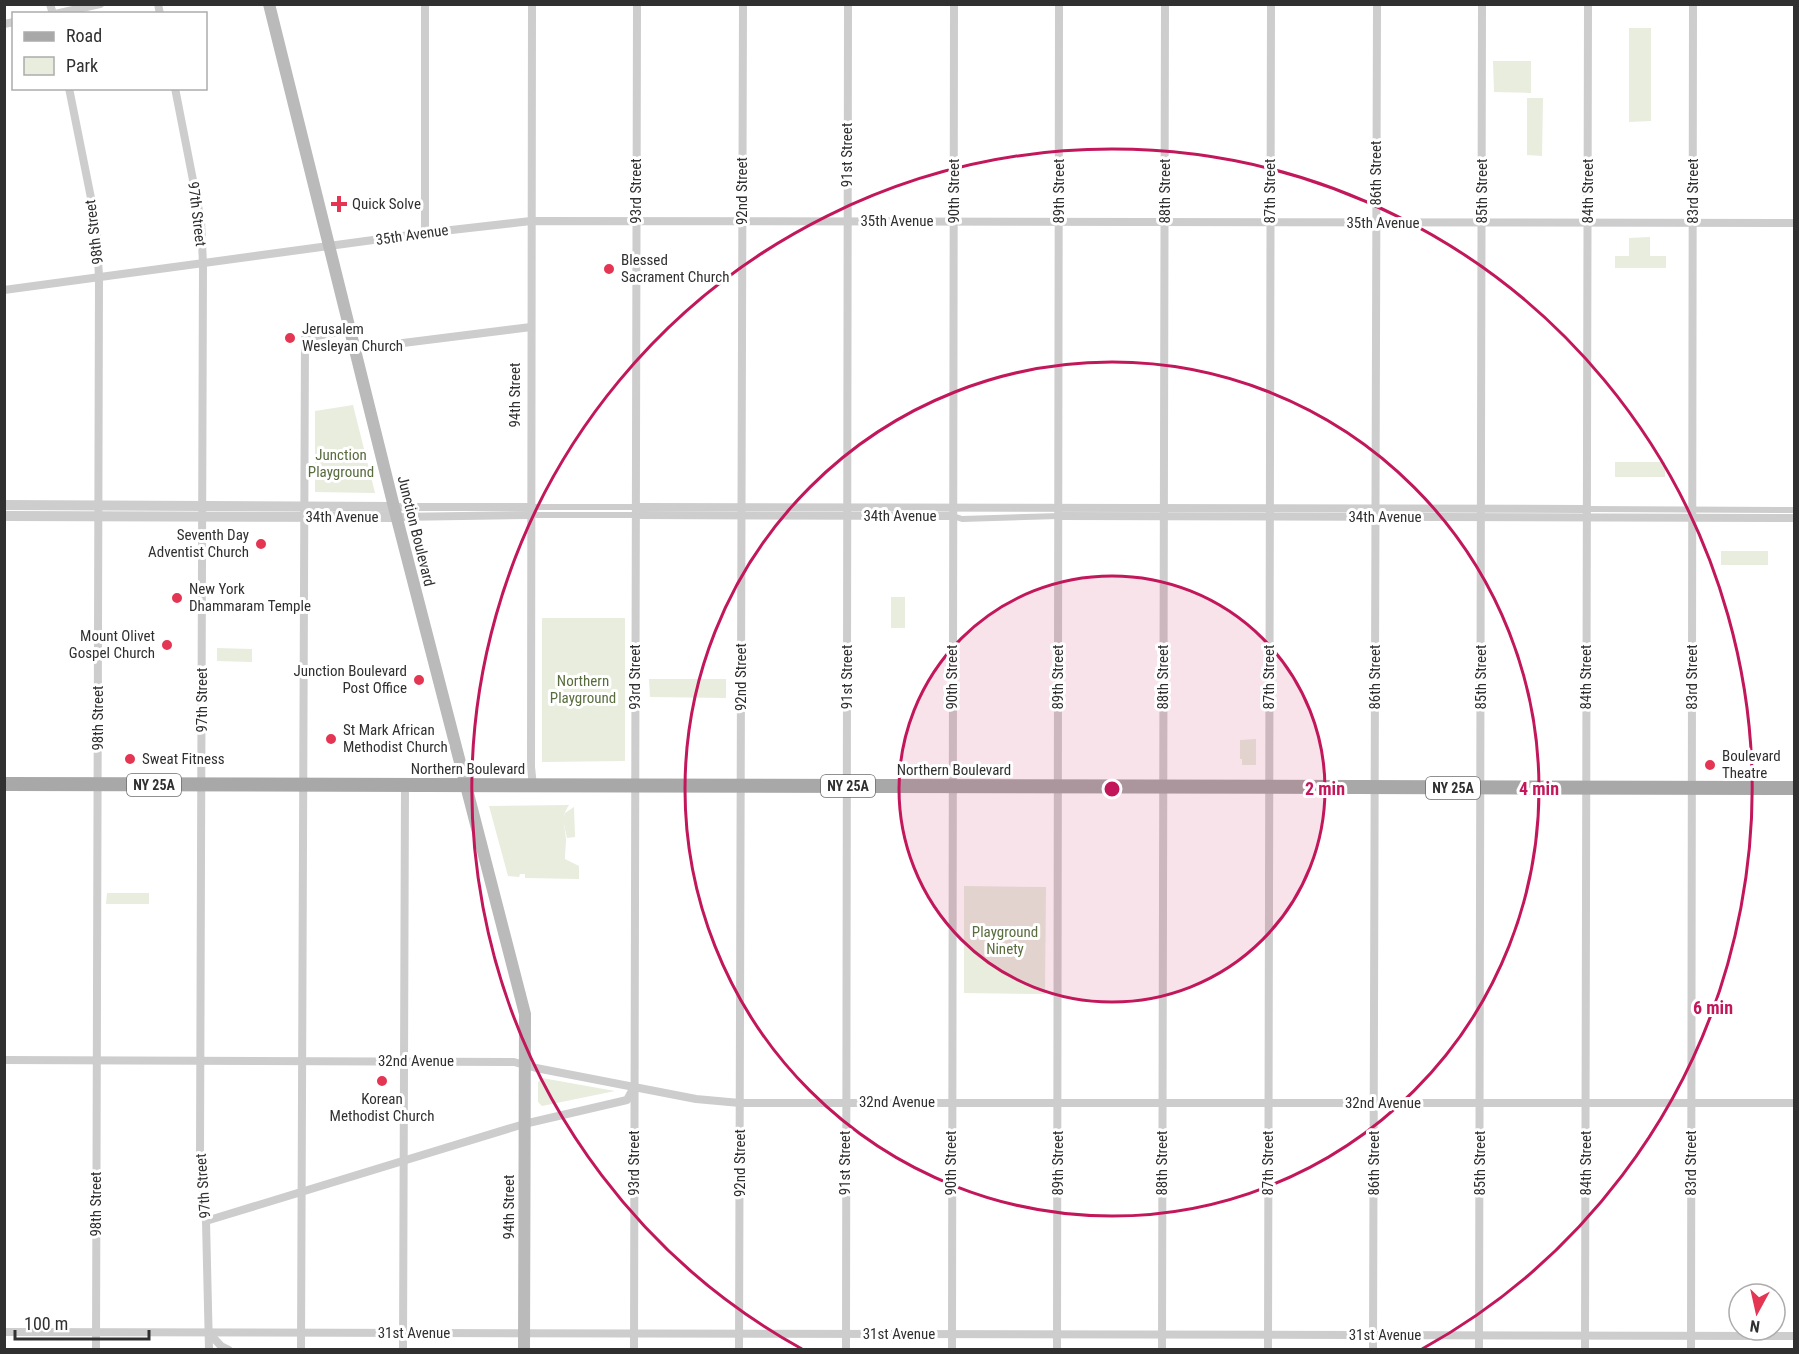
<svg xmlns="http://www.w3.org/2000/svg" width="1799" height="1354" font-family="'Roboto Condensed',sans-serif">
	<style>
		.green { fill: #e8edde }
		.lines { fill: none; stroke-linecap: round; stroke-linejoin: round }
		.pedestrian { stroke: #cdcdcd; stroke-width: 6 }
		.minor { stroke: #cdcdcd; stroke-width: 8 }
		.tertiary { stroke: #cdcdcd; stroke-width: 10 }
		.secondary { stroke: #bababa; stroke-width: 12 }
		.primary { stroke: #a8a8a8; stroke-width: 14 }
		.ring { fill: none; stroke: #c2185b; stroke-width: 3 }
		.poi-dot { fill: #e43553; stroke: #fff; stroke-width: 2 }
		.labels { text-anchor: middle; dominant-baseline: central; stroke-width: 6; stroke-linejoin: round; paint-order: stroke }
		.shield { fill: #fff; stroke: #6e6e6e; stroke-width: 1.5 }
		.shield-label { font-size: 14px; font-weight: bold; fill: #303030 }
		.street-label { font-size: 15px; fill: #303030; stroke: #fff }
		.poi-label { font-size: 15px; fill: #303030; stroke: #fff; text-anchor: start }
		.park-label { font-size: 15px; fill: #586c3d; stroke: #fff }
		.centre { fill: #c2185b; stroke: #fff; stroke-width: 3 }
		.ring-label { font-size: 18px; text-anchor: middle; font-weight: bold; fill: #c2185b; stroke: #fff; stroke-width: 6; stroke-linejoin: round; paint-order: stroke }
	</style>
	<rect width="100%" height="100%" fill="#fff"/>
	<g class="green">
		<path d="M1629,28H1651V121L1629,122Z"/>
		<path d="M1493,61H1531V93L1494,92Z"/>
		<path d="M1527,98H1543L1542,156L1527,155Z"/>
		<path d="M1650,237V256H1666V268H1615V256H1629V238Z"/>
		<path d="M353,405L375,493L315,492V411Z"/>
		<rect x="1615" y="462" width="50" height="15"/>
		<rect x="1721" y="551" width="47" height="14"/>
		<rect x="891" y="597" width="14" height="31"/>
		<path d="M542,618H625V761L542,762Z"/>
		<path d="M217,648L252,649V662L217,661Z"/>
		<path d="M649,679H726V698L650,697Z"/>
		<path d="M1256,739V765H1242V759H1240V740Z"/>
		<path d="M569,805C560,818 565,825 566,839C566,845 565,852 565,859L579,866V879L525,878V874H520L519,877L508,876L489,806Z"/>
		<path d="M574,807L575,837L567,838L563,820L565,813Z"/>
		<path d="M964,886L1046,887L1045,994L964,993Z"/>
		<path d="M107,893H149V904H106Z"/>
		<path d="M542,1078L615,1091L542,1106L538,1102V1082Z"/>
	</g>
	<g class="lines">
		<g class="pedestrian">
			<path d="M530,507H636"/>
			<path d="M1587,509L1794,510"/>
			<path d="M530,515H635"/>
			<path d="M953,516L962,519L1059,516"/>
		</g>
		<g class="minor">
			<path d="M50,4L53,14"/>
			<path d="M158,4L160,14"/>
			<path d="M425,4V233"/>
			<path d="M532,4L531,767L533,786"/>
			<path d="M55,14L100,4"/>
			<path d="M4,24L14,22"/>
			<path d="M69,88L96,223L99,277L96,1350"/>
			<path d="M175,88L201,221L203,264L200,1155L206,1221L209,1350"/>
			<path d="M4,290L425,233L531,221L1794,223"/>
			<path d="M355,349L531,327"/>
			<path d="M394,507H530"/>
			<path d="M636,507L1587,509"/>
			<path d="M635,515L953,516"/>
			<path d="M1059,516L1794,518"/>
			<path d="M397,517L530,515"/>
			<path d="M4,1060L514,1062L536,1068L696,1099L740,1103H1794"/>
			<path d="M206,1221L524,1124L627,1100L634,1087"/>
			<path d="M4,1332L1794,1336"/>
			<path d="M209,1333L221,1346L229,1350"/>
			<path d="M301,1350L305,338L350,330"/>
			<path d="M403,1350L405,785"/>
			<path d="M634,1350L637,4"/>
			<path d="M739,1350L743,4"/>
			<path d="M846,1350L848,4"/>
			<path d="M952,1350L954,4"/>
			<path d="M1057,1350L1059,4"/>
			<path d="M1162,1350L1165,4"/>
			<path d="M1268,1350L1271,4"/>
			<path d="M1373,1350L1377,4"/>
			<path d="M1479,1350L1482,4"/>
			<path d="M1585,1350L1588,4"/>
			<path d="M1691,1350L1693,4"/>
		</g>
		<g class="tertiary">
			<path d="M4,505L394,507"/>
			<path d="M4,516L397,517"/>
		</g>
		<path class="secondary" d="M269,4L394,507L525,1014L524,1350"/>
		<path class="primary" d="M4,784L1794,788"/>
	</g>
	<circle cx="1112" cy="789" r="213" fill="#c2185b" fill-opacity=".12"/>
	<g class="ring">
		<circle cx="1112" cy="789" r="213"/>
		<circle cx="1112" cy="789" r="427"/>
		<path d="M802 1349A640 640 0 1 1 1422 1349"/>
	</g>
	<g class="poi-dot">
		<path d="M336 195h6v6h6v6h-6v6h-6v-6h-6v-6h6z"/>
		<circle cx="609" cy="269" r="6"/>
		<circle cx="290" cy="338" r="6"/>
		<circle cx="261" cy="544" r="6"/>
		<circle cx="177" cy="598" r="6"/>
		<circle cx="167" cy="645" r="6"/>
		<circle cx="419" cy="680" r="6"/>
		<circle cx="331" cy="739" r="6"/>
		<circle cx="130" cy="759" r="6"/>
		<circle cx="1710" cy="765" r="6"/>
		<circle cx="382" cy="1081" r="6"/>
	</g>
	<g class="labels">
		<g class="shield">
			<rect x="127" y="774" width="54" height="22" rx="4.5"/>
			<rect x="821" y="775" width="54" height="22" rx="4.5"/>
			<rect x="1426" y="777" width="54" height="22" rx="4.5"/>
		</g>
		<g class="shield-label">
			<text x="154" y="785">NY 25A</text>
			<text x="848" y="786">NY 25A</text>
			<text x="1453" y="788">NY 25A</text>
		</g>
		<g class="street-label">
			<text transform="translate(847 155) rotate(-90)">91st Street</text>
			<text transform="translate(1376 173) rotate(-90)">86th Street</text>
			<text transform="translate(636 191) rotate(-90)">93rd Street</text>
			<text transform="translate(742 191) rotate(-90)">92nd Street</text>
			<text transform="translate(954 191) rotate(-90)">90th Street</text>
			<text transform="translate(1059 191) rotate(-90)">89th Street</text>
			<text transform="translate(1165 191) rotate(-90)">88th Street</text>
			<text transform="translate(1270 191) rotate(-90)">87th Street</text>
			<text transform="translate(1482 191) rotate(-90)">85th Street</text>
			<text transform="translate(1588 191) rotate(-90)">84th Street</text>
			<text transform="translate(1693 191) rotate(-90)">83rd Street</text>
			<text transform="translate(197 214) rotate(83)">97th Street</text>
			<text x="897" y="221">35th Avenue</text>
			<text x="1383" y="223">35th Avenue</text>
			<text transform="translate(94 232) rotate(-97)">98th Street</text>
			<text transform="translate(412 235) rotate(-8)">35th Avenue</text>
			<text transform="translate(515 395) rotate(-90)">94th Street</text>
			<text x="900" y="516">34th Avenue</text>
			<text x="342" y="517">34th Avenue</text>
			<text x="1385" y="517">34th Avenue</text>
			<text transform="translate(416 531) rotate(76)">Junction Boulevard</text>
			<text transform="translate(635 677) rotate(-90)">93rd Street</text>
			<text transform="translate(741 677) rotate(-90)">92nd Street</text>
			<text transform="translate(847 677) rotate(-90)">91st Street</text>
			<text transform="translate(952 677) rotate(-90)">90th Street</text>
			<text transform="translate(1058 677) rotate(-90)">89th Street</text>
			<text transform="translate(1163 677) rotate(-90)">88th Street</text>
			<text transform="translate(1269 677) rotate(-90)">87th Street</text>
			<text transform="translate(1375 677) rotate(-90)">86th Street</text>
			<text transform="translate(1481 677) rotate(-90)">85th Street</text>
			<text transform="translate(1586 677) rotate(-90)">84th Street</text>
			<text transform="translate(1692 677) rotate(-90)">83rd Street</text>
			<text transform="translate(202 700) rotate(-90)">97th Street</text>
			<text transform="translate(98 718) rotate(-90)">98th Street</text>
			<text x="468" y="769">Northern Boulevard</text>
			<text x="954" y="770">Northern Boulevard</text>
			<text x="416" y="1061">32nd Avenue</text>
			<text x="897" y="1102">32nd Avenue</text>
			<text x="1383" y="1103">32nd Avenue</text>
			<text transform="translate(634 1163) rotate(-90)">93rd Street</text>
			<text transform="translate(740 1163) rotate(-90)">92nd Street</text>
			<text transform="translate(845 1163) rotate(-90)">91st Street</text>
			<text transform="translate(951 1163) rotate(-90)">90th Street</text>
			<text transform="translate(1058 1163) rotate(-90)">89th Street</text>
			<text transform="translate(1162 1163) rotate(-90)">88th Street</text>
			<text transform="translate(1268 1163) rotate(-90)">87th Street</text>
			<text transform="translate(1374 1163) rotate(-90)">86th Street</text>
			<text transform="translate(1480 1163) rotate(-90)">85th Street</text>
			<text transform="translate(1586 1163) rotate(-90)">84th Street</text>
			<text transform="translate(1691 1163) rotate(-90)">83rd Street</text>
			<text transform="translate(203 1186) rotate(-94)">97th Street</text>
			<text transform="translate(96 1204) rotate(-90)">98th Street</text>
			<text transform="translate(509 1207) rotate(-90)">94th Street</text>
			<text x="414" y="1333">31st Avenue</text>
			<text x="899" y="1334">31st Avenue</text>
			<text x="1385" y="1335">31st Avenue</text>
		</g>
		<g class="poi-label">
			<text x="352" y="204">Quick Solve</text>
			<text x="621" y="260">Blessed<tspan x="621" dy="17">Sacrament Church</tspan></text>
			<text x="302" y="329">Jerusalem<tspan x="302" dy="17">Wesleyan Church</tspan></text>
			<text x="249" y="535" text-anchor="end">Seventh Day<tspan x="249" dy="17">Adventist Church</tspan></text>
			<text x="189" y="589">New York<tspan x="189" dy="17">Dhammaram Temple</tspan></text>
			<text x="155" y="636" text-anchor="end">Mount Olivet<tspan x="155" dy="17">Gospel Church</tspan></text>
			<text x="407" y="671" text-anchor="end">Junction Boulevard<tspan x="407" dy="17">Post Office</tspan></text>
			<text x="343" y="730">St Mark African<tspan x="343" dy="17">Methodist Church</tspan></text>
			<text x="1722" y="756">Boulevard<tspan x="1722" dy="17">Theatre</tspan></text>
			<text x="142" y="759">Sweat Fitness</text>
			<text x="382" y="1099" text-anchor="middle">Korean<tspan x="382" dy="17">Methodist Church</tspan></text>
		</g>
		<g class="park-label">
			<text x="341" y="455">Junction<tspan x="341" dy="17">Playground</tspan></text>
			<text x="583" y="681">Northern<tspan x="583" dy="17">Playground</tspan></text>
			<text x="1005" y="932">Playground<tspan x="1005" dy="17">Ninety</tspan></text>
		</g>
	</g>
	<circle cx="1112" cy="789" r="9" class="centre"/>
	<g class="ring-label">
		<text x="1325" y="795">2 min</text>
		<text x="1539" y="795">4 min</text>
		<text x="1713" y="1014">6 min</text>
	</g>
	<rect width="1799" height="1354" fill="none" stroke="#303030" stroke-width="12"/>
	<rect x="12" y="12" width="195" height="78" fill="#ffffff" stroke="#acacac" stroke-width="1.5"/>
	<rect x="24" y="32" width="30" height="9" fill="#a8a8a8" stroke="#acacac" stroke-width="1.5"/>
	<text x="66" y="42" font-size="18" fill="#303030">Road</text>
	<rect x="24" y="57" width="30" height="18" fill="#e8edde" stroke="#acacac" stroke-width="1.5"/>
	<text x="66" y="72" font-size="18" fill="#303030">Park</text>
	<g transform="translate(1757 1312) rotate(188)"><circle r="28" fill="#ffffff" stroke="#acacac" stroke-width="1.5"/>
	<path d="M0-4.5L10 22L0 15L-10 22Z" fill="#e43553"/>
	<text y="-9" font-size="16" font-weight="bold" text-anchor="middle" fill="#303030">N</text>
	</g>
	<path d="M15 1330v9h134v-9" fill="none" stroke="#303030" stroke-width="3"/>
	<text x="24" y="1330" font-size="18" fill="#303030" stroke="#ffffff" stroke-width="4.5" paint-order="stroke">100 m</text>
</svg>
